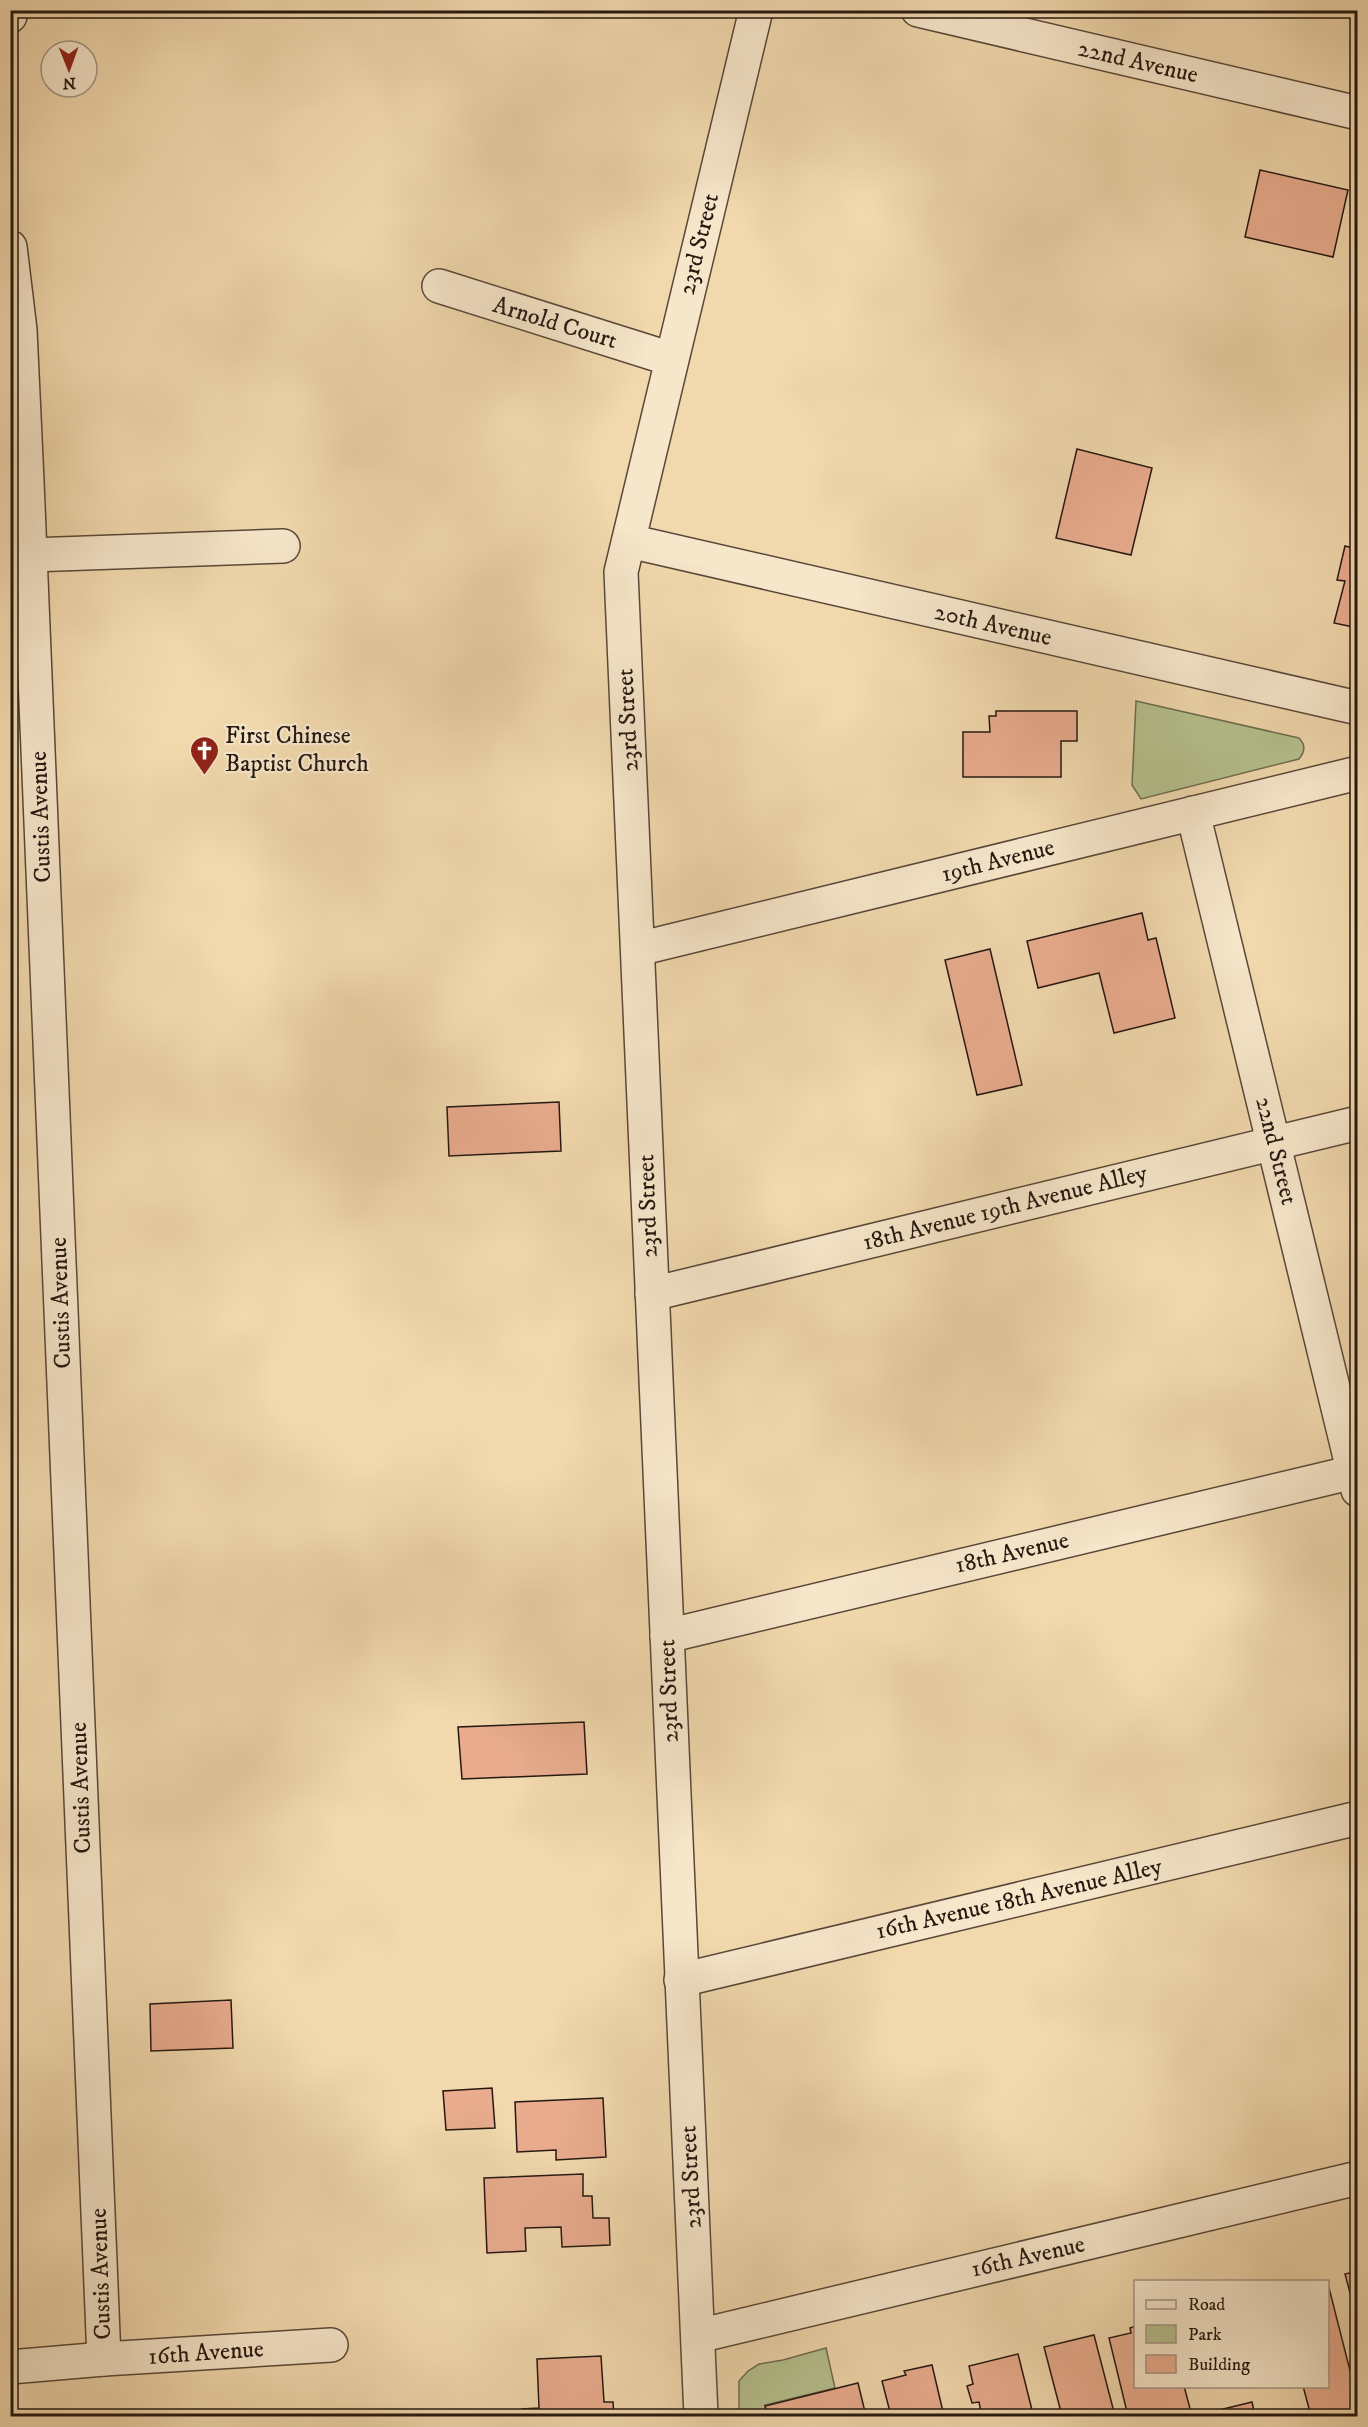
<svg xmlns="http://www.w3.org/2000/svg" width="1368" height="2427" font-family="'IM FELL DW Pica',serif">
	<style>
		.green { fill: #b5c08d; stroke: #6e6c4f; stroke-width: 1.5 }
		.building { fill: #e9ac8e; stroke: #261811; stroke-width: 1.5 }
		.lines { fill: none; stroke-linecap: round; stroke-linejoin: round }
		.minor-casing { stroke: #594838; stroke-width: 36 }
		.minor { stroke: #f6e6ca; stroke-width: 33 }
		.labels { text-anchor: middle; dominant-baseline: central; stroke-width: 4.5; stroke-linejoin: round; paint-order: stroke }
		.street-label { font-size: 24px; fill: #261811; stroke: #f6e6ca }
		.poi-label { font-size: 24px; fill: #261811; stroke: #f6e6ca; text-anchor: start }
	</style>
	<rect width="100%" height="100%" fill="#f1d8ad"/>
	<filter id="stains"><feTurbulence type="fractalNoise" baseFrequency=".00333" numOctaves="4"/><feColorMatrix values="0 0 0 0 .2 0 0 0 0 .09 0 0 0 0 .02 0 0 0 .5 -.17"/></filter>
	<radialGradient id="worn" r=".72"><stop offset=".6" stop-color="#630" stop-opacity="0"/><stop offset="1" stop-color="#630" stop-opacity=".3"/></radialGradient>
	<g class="green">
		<path d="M1136,701L1299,738C1306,745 1305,752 1299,759L1141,799L1132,785Z"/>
		<path d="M826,2348L835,2388L765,2405L767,2416H739V2381L748,2371L759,2364L783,2360Z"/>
	</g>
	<g class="building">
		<path d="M1317,10H1341V15Z"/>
		<path d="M1260,170L1348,190L1333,257L1245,237Z"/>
		<path d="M1077,449L1152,468L1131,555L1056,538Z"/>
		<path d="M1345,546L1358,549V628L1334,623L1345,581L1337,580Z"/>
		<path d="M996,711H1077V741H1061V777H963V732H990L989,716H996Z"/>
		<path d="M1142,913L1148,940L1156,938L1175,1018L1114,1033L1099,973L1038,988L1027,941Z"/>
		<path d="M990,949L1022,1085L977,1095L945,960Z"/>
		<path d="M559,1102L561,1151L449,1156L447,1107Z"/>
		<path d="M584,1722L587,1774L462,1779L458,1727Z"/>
		<path d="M231,2000L233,2048L151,2051L150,2004Z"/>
		<path d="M492,2088L495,2128L446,2130L443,2091Z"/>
		<path d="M603,2098L606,2157L556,2160V2150L517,2152L515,2102Z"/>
		<path d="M583,2174V2196H592L593,2218H609L610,2245L562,2247L561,2227L525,2228L526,2251L487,2253L484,2178Z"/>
		<path d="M1358,2271V2323L1345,2274Z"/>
		<path d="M1328,2284L1358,2402V2416H1311L1303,2386H1328Z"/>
		<path d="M1136,2326V2386H1184L1192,2416H1128L1109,2338L1131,2333L1130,2328Z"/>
		<path d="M1094,2335L1115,2416H1062L1044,2347Z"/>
		<path d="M1018,2354L1032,2410L1026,2411L1027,2416H982L979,2402L972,2403L967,2386L973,2384L969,2366Z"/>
		<path d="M601,2356L604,2402H613L614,2416H522V2409L539,2408L537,2359Z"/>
		<path d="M932,2365L944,2416H891L882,2381L906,2375L904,2371Z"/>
		<path d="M858,2383L866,2416H768L765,2406Z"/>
		<path d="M1252,2402L1255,2416H1195Z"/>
	</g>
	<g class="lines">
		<defs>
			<g id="minor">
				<path d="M918,10L1358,113"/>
				<path d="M10,16L11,10"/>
				<path d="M10,247L20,330L27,481L104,2359"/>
				<path d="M439,286L671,359"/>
				<path d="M629,541L1358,708"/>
				<path d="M30,555L283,546"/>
				<path d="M1193,813L1358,1490"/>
				<path d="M638,949L1358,773"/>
				<path d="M652,1294L1358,1123"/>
				<path d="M667,1636L1358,1471"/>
				<path d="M681,1980L1358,1818"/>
				<path d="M698,2336L1358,2178"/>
				<path d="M10,2367L104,2359L331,2345"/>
				<path d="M701,2416L621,572L756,10"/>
			</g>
		</defs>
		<use href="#minor" class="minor-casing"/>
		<use href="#minor" class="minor"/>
	</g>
	<defs>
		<symbol id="church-pin" viewBox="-11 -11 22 30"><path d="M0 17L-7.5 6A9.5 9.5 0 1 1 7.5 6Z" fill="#8f2418" stroke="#f6e6ca"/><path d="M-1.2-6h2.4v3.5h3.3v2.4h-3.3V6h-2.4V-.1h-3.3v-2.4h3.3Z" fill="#fff"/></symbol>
	</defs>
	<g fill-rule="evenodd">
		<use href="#church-pin" x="188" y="734" width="33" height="45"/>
	</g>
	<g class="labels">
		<g class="street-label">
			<text transform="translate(1138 62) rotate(13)">22nd Avenue</text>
			<text transform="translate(699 244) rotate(-76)">23rd Street</text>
			<text transform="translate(555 323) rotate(17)">Arnold Court</text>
			<text transform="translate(993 625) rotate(13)">20th Avenue</text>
			<text transform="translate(628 720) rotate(-93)">23rd Street</text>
			<text transform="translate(41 817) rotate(-92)">Custis Avenue</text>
			<text transform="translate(998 861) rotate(-14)">19th Avenue</text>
			<text transform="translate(1276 1151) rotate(76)">22nd Street</text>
			<text transform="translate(648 1206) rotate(-92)">23rd Street</text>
			<text transform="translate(1005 1208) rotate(-14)">18th Avenue 19th Avenue Alley</text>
			<text transform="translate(61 1303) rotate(-92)">Custis Avenue</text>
			<text transform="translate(1012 1553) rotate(-13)">18th Avenue</text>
			<text transform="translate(669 1691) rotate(-92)">23rd Street</text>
			<text transform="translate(81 1788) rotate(-92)">Custis Avenue</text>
			<text transform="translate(1019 1899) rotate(-13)">16th Avenue 18th Avenue Alley</text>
			<text transform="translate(691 2177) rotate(-93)">23rd Street</text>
			<text transform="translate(1028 2257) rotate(-13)">16th Avenue</text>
			<text transform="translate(101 2274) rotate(-92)">Custis Avenue</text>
			<text transform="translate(206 2353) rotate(-4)">16th Avenue</text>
		</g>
		<g class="poi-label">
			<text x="225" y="736">First Chinese<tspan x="225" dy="28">Baptist Church</tspan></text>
		</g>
	</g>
	<rect width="1368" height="2427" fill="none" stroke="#f1d8ad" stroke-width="36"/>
	<rect x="12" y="12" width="1344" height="2403" fill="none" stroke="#261811" stroke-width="3"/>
	<rect x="18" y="18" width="1332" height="2391" fill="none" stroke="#261811" stroke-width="1.5"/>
	<rect x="1134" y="2280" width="195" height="108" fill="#f6e6ca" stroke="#a39480" stroke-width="1.5"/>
	<rect x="1146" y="2300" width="30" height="9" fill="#f6e6ca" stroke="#a39480" stroke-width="1.5"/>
	<text x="1188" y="2310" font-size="18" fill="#261811">Road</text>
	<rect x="1146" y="2325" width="30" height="18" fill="#b5c08d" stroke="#a39480" stroke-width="1.5"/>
	<text x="1188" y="2340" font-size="18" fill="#261811">Park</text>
	<rect x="1146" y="2355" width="30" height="18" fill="#e9ac8e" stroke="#a39480" stroke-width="1.5"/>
	<text x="1188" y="2370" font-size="18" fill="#261811">Building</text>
	<g transform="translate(69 69) rotate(179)"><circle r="28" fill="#f6e6ca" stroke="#a39480" stroke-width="1.5"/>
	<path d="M0-4.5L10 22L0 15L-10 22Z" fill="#8f2418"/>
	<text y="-9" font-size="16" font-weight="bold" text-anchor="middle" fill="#261811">N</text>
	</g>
	<rect width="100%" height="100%" filter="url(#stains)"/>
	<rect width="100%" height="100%" fill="url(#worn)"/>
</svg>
